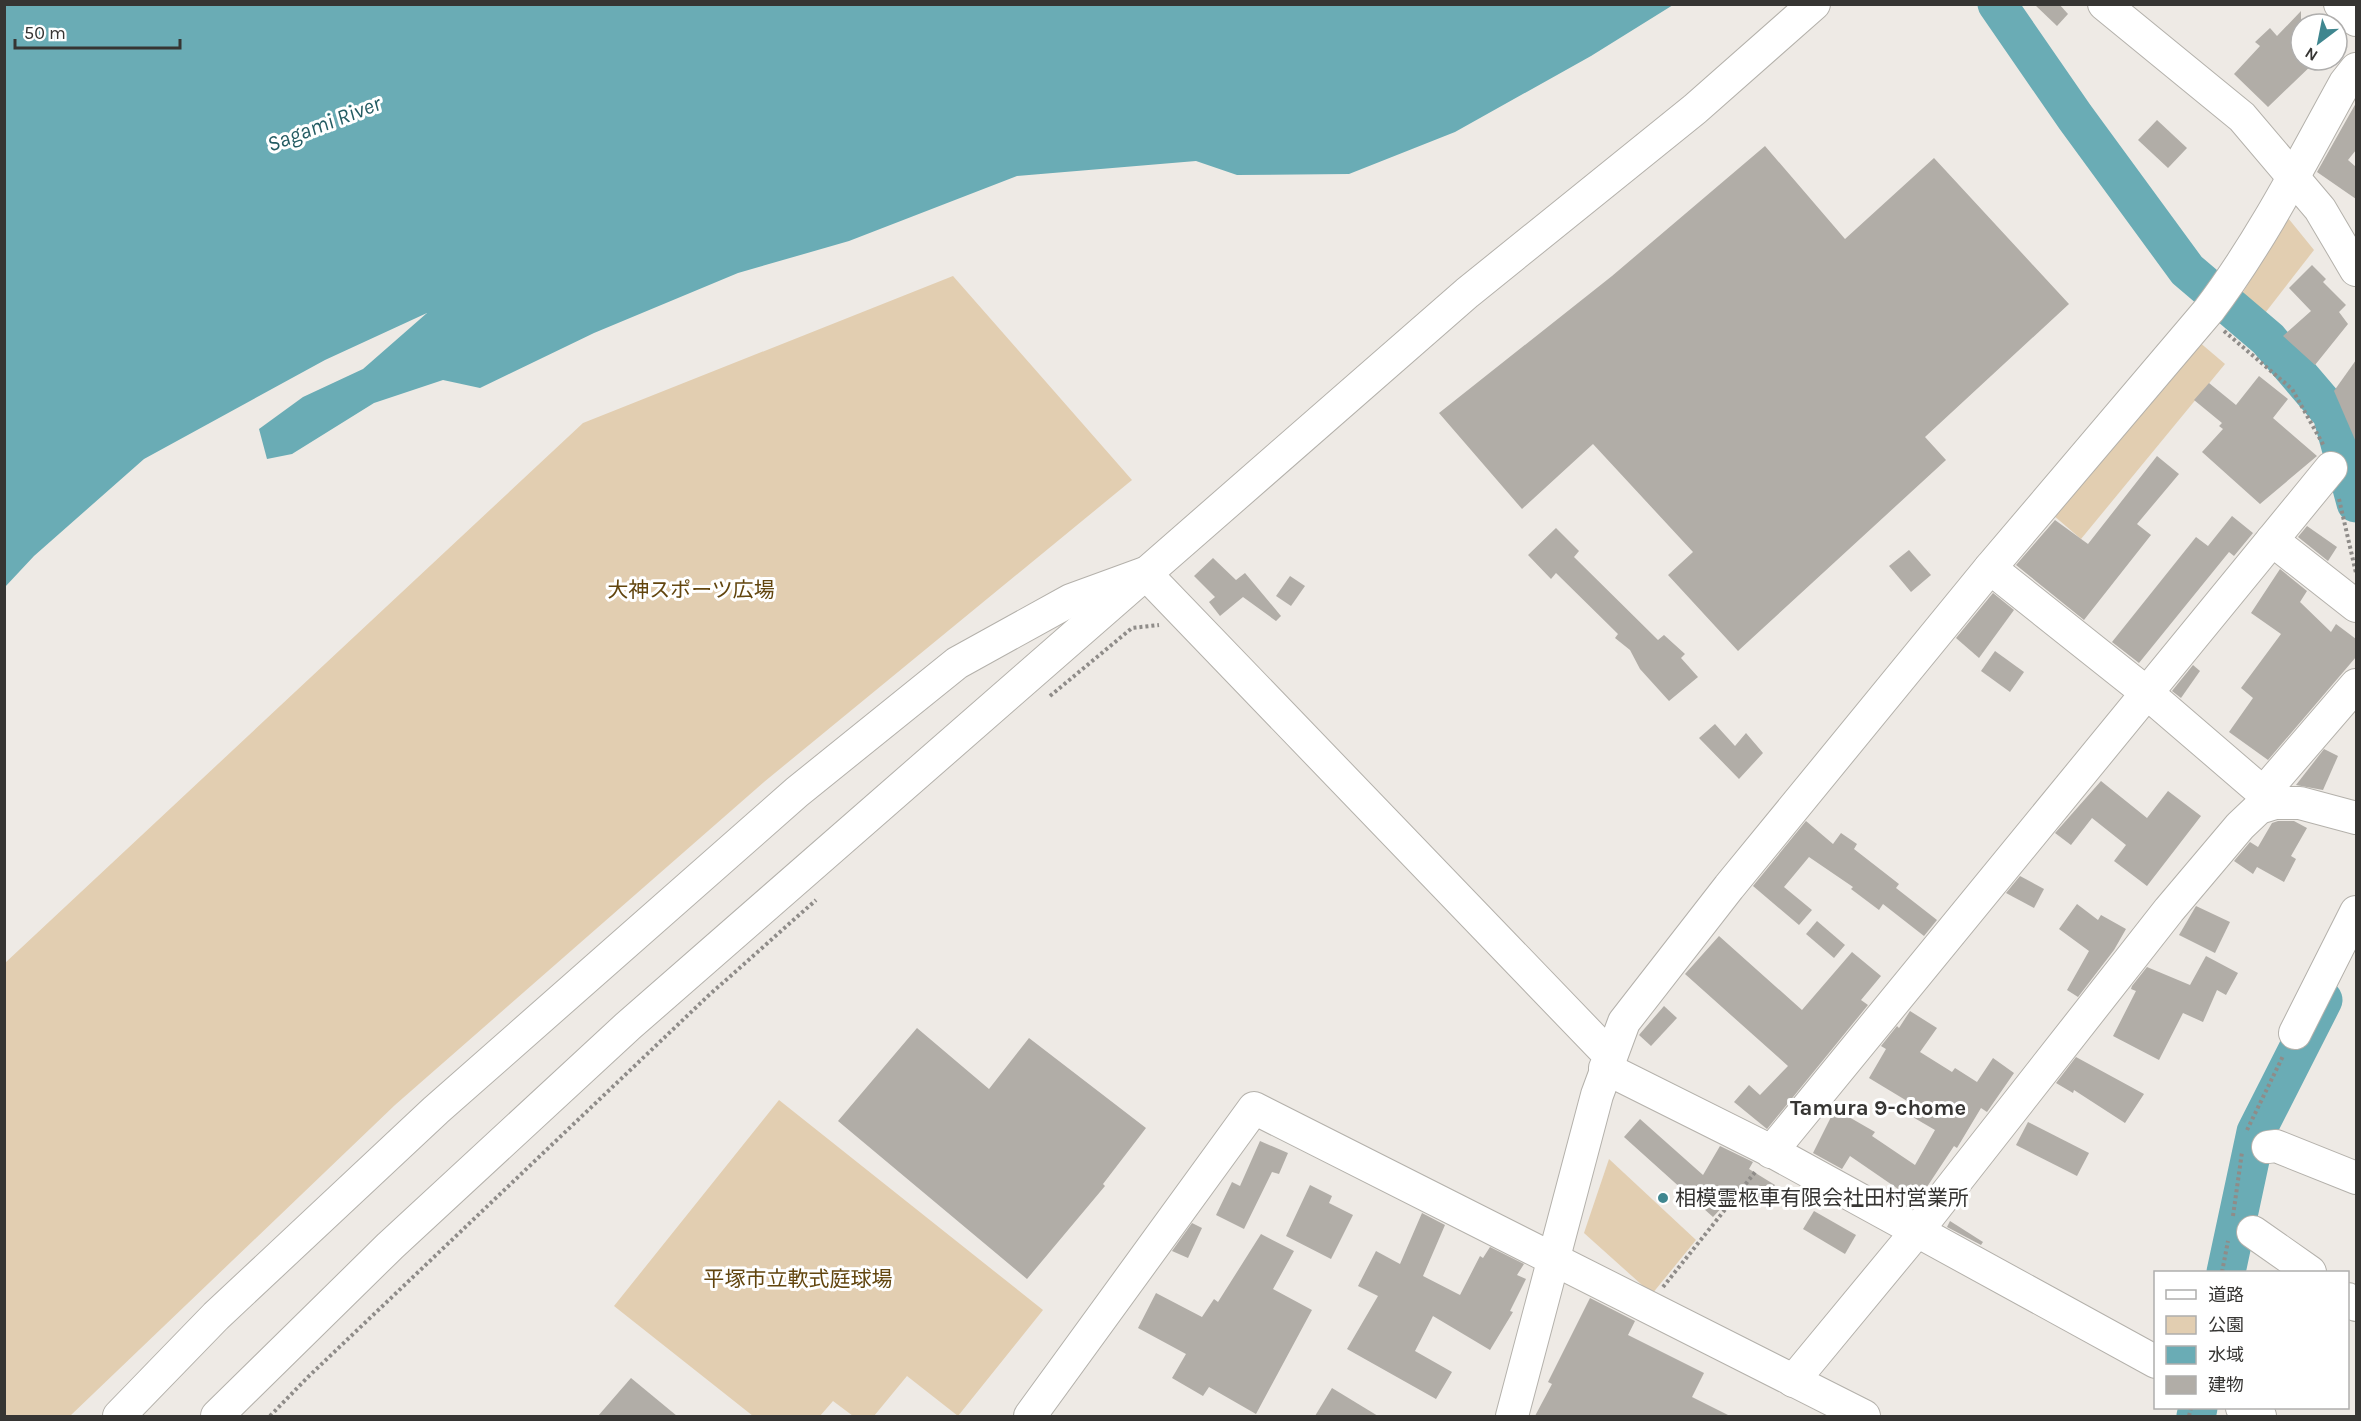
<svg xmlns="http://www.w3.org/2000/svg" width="2361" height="1421" font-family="Karla,'Noto Sans JP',sans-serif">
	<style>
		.green { fill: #e2ceb1 }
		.water { fill: #6aacb5 }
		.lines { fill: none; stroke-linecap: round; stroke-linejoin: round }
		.river { stroke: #6aacb5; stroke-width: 39 }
		.building { fill: #b1ada7 }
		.minor-casing { stroke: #b4b1ab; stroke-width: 34 }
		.path { stroke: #8f8c89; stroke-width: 4; stroke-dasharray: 3 3; stroke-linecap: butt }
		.minor { stroke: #fff; stroke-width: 32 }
		.poi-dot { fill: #3f868f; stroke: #fff; stroke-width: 2 }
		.labels { text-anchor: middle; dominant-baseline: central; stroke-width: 6; stroke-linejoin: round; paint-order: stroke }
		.park-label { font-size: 21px; fill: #62450e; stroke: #fff }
		.poi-label { font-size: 21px; fill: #363533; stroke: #fff; text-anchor: start }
		.water-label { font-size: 22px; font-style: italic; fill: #245c63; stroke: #fff }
		.neighbourhood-label { font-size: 22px; font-weight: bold; fill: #363533; stroke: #fff }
	</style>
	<rect width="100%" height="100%" fill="#eeeae5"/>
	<g class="green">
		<path d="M2288,218L2314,250L2262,317L2237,302Z"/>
		<path d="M953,276L1132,480L764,782L395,1105L70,1416H5V963L583,423Z"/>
		<path d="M2198,341L2225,364L2081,539L2053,515Z"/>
		<path d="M779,1100L1043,1310L958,1416L907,1376L874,1416H853L833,1401L820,1416H753L614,1306Z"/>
		<path d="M1609,1159L1696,1240L1652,1294L1584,1233Z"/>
	</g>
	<path class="water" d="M5,4H1673V5L1591,56L1455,132L1349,174L1237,175L1196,161L1017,176L849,241L738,273L594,333L480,388L443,380L374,403L292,454L267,459L259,429L303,397L363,369L427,313L325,360L144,459L34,556L5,587Z"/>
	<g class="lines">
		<g class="river">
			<path d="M1997,4L2075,117L2187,270L2268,339L2332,414L2356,503"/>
			<path d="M2226,1272L2256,1132L2323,1000"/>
			<path d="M2196,1416L2198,1408"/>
		</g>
	</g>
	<g class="building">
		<path d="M2034,4H2059L2068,14L2057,26Z"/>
		<path d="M2301,11V60H2317L2268,107L2234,74L2260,46L2255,42L2270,28L2277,36Z"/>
		<path d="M2356,103V150L2348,160L2356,167V199L2317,172Z"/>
		<path d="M2157,120L2187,148L2168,168L2138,140Z"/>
		<path d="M1765,146L1845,239L1934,158L2069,304L1925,437L1946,460L1738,651L1668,575L1693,552L1593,444L1522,509L1439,413L1612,276Z"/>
		<path d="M2312,265L2326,279L2323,282L2346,305L2339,312L2348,324L2315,365L2283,336L2311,311L2289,288Z"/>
		<path d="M2356,360V442L2334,391Z"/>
		<path d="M2259,376L2288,399L2273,418L2317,456L2260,504L2202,452L2223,429L2219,426L2222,423L2194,400L2209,383L2236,405Z"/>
		<path d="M2157,456L2179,474L2137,524L2151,535L2084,620L2016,565L2055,520L2088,544Z"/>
		<path d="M2232,516L2253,533L2234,556L2229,552L2139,663L2112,642L2196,537L2208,546Z"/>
		<path d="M2307,526L2337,547L2328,561L2298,537Z"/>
		<path d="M1556,528L1579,551L1574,557L1658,640L1664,635L1685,654L1681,658L1698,677L1669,701L1640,669L1630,650L1615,638L1618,634L1556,573L1551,579L1528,555Z"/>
		<path d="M1909,550L1931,575L1911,592L1889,566Z"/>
		<path d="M1213,558L1236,580L1245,573L1281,616L1276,621L1243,597L1220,616L1209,602L1215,597L1194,576Z"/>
		<path d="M2280,569L2307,591L2300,602L2331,632L2336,624L2356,639V657L2268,760L2229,732L2253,698L2241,688L2281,634L2251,613Z"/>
		<path d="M1290,576L1305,586L1291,606L1276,596Z"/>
		<path d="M1993,593L2014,610L1979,658L1956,638Z"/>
		<path d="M1995,651L2024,672L2010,692L1981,671Z"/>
		<path d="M2193,665L2200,671L2181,698L2172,691Z"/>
		<path d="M1715,724L1735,746L1746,733L1763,753L1739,779L1699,738Z"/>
		<path d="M2324,749L2338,756L2323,790L2296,785Z"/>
		<path d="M2101,781L2147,818L2168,791L2201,816L2147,886L2114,861L2126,845L2092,818L2071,845L2055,833Z"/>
		<path d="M1806,821L1833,844L1841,833L1857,844L1854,849L1899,884L1896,888L1937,920L1924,936L1883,904L1879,910L1851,889L1853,887L1809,857L1784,887L1812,910L1799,925L1753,886Z"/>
		<path d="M2278,821H2294L2307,828L2291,856L2296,859L2284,882L2257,867L2253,874L2234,861L2250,842L2258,847L2272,823Z"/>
		<path d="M2020,876L2044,889L2034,908L2006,893Z"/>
		<path d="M2077,904L2098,920L2101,915L2126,929L2114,950L2078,997L2067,990L2089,951L2059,929Z"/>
		<path d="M2196,906L2230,922L2215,953L2179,935Z"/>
		<path d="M1817,921L1845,945L1834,958L1806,934Z"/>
		<path d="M1719,936L1802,1010L1852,952L1881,976L1861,1000L1868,1005L1767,1129L1734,1102L1749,1085L1760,1095L1788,1066L1685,974Z"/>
		<path d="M2206,956L2238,973L2226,995L2217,990L2203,1022L2183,1013L2159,1060L2113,1036L2136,991L2131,989L2132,986L2147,967L2190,985Z"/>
		<path d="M1664,1006L1677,1018L1651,1046L1639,1035Z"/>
		<path d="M1910,1011L1937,1028L1920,1052L1952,1072L1955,1068L1977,1082L1993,1058L2014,1073L1987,1112L1981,1108L1957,1148L1954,1146L1917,1202L1850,1156L1842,1169L1813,1153L1835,1109L1875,1132L1872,1136L1915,1165L1935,1130L1911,1116L1917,1107L1869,1078L1886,1049L1881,1046L1897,1026L1899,1028Z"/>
		<path d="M917,1028L989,1089L1029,1038L1146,1128L1103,1184L1105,1186L1027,1279L838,1121Z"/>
		<path d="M2076,1057L2144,1094L2125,1123L2074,1090L2073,1093L2056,1083Z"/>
		<path d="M1640,1119L1703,1175L1720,1146L1753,1162L1749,1169L1775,1185L1764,1202L1741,1187L1713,1217L1624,1137Z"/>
		<path d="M2028,1122L2089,1153L2077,1176L2016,1145Z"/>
		<path d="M1260,1141L1288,1153L1279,1174L1272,1172L1244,1229L1216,1215L1232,1182L1240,1186Z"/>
		<path d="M1310,1185L1332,1196L1329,1203L1353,1215L1331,1259L1286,1236Z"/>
		<path d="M1814,1211L1856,1235L1845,1254L1803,1229Z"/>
		<path d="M1422,1213L1445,1225L1423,1276L1460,1295L1480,1256L1483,1258L1490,1247L1524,1264L1517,1275L1526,1279L1510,1311L1513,1312L1490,1350L1433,1316L1415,1351L1452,1372L1436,1399L1347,1349L1378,1296L1358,1286L1376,1251L1400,1264Z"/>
		<path d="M1950,1221L1983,1242L1981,1245L1947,1227Z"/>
		<path d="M1192,1223L1202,1228L1188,1258L1172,1251Z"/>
		<path d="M1261,1234L1294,1251L1273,1289L1312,1310L1256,1414L1209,1387L1203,1396L1172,1378L1186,1354L1138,1328L1156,1293L1202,1317L1214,1299L1218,1302Z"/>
		<path d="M1590,1298L1635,1321L1628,1335L1704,1373L1692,1397L1730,1416H1535L1552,1384L1548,1382Z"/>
		<path d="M631,1378L677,1416H598Z"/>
		<path d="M1332,1388L1378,1416H1315Z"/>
	</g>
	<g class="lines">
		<defs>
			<g id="minor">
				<path d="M2104,4L2242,117L2320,209L2356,270"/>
				<path d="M2340,4L2356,20"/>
				<path d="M2272,540L2356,606"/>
				<path d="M1990,568L2147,693L2275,803"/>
				<path d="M2263,793L2356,685"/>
				<path d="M2295,1033L2356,912"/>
				<path d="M1605,1068L1775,1153L2156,1362"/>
				<path d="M2268,1147L2276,1146L2356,1178"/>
				<path d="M1771,1152L2331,468"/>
				<path d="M2253,1232L2310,1272"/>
				<path d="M2348,1299L2356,1305"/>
				<path d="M1793,1381L1917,1231L2169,910L2240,826L2259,808L2275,803H2300L2356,818"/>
				<path d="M2242,1408L2260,1416"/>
				<path d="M119,1416L216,1316L436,1110L797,792L957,663L1071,600L1145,573L1610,1056"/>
				<path d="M217,1416L390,1246L628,1026L1467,293L1695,109L1814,4"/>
				<path d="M1030,1416L1254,1108L1864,1416"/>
				<path d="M1512,1416L1597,1095L1624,1022L1729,887L1990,568L2209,310C2262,240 2303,159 2345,83L2356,69"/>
			</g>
		</defs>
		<use href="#minor" class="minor-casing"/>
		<g class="path">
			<path d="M2224,331L2292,389L2324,446"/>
			<path d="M2339,499L2356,573"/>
			<path d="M1050,696L1132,628L1159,625"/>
			<path d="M2247,1130L2283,1056"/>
			<path d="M2233,1216L2242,1152"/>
			<path d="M2222,1272L2228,1241"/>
			<path d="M1663,1287L1756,1171"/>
			<path d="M270,1416L308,1377L708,996L816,900"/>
			<path d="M2189,1416L2191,1408"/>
		</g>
		<use href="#minor" class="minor"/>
	</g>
	<circle class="poi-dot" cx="1663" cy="1198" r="6"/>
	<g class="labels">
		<g class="park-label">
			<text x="691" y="590">大神スポーツ広場</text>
			<text x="798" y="1279">平塚市立軟式庭球場</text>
		</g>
		<g class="poi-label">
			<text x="1675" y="1198">相模霊柩車有限会社田村営業所</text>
		</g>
		<g class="water-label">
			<text transform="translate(324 124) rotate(-21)">Sagami River</text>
		</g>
		<g class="neighbourhood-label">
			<text x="1878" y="1108">Tamura 9-chome</text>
		</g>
	</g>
	<rect width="2361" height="1421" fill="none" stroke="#363533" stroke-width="12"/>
	<rect x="2154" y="1271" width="195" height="138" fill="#ffffff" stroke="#afaead" stroke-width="1.5"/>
	<rect x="2166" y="1290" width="30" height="9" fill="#ffffff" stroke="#afaead" stroke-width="1.5"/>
	<text x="2208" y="1301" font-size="18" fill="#363533">道路</text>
	<rect x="2166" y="1316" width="30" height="18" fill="#e2ceb1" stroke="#afaead" stroke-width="1.5"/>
	<text x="2208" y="1331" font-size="18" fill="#363533">公園</text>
	<rect x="2166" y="1346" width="30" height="18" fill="#6aacb5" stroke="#afaead" stroke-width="1.5"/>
	<text x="2208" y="1361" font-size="18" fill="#363533">水域</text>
	<rect x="2166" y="1376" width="30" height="18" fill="#b1ada7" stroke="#afaead" stroke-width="1.5"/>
	<text x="2208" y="1391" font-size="18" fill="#363533">建物</text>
	<g transform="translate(2319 42) rotate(212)"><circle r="28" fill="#ffffff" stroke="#afaead" stroke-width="1.5"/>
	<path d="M0-4.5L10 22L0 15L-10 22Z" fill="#3f868f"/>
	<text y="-9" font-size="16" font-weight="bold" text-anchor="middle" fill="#363533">N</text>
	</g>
	<path d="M15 39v9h165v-9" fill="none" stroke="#363533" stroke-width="3"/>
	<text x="24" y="39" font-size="18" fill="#363533" stroke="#ffffff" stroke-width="4.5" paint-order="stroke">50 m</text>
</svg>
